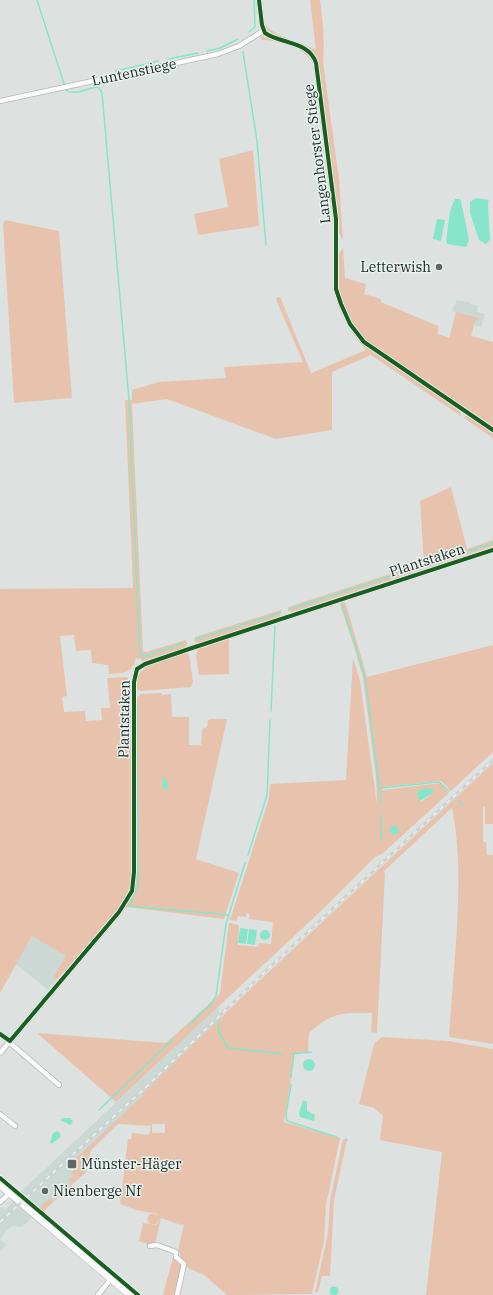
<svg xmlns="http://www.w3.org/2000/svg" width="493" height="1295" font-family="'IBM Plex Serif',serif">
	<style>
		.built { fill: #cbd8d3 }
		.green { fill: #e7c3ae; fill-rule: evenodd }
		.water { fill: #87e5ca }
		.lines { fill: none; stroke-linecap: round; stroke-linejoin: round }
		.stream { stroke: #87e5ca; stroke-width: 1.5 }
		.street-casing { stroke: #b4b8b6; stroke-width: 6 }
		.secondary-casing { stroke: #b4b8b6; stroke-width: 8 }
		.street { stroke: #fafbfa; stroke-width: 4.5 }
		.secondary { stroke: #fafbfa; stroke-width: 7 }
		.rail-casing { stroke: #cfd1d1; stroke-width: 3 }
		.rail { stroke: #e7f3ee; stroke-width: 1.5; stroke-dasharray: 4.5; stroke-linecap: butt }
		.cycleway-casing { stroke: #e7f3ee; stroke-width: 6 }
		.cycleway { stroke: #1b5e20; stroke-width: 4 }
		.poi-dot { fill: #626664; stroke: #e7f3ee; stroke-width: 1.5 }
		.labels { text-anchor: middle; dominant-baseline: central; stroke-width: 3; stroke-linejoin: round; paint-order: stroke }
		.street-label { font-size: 14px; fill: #1f2422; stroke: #e7f3ee }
		.poi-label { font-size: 14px; fill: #1f2422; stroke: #e7f3ee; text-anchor: start }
	</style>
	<rect width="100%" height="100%" fill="#dde2e0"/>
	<g class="built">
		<path d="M457,300L469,302L471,304L478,306L477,312L485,314L481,327L474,325L471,336L493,342L451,333L456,312L452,311Z"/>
		<path d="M32,936L66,956L53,977L57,979L48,990L16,964Z"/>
		<path d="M218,1007L221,1024L91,1150L87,1171L42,1212L32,1204L25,1211L32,1217L27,1223L21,1227L13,1226L8,1229L0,1239L6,1245L0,1251V1208L2,1207L5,1210L13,1202L12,1200Z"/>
	</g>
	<g class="green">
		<path d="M310,0H320C323,21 325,41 323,62L339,179L343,240L339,233L317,59C307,38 265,44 264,21C268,36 303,42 316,50Z"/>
		<path d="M260,36L297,47L308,53L315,65L335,215L336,297L340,308L354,333L364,345L460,410L461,416L371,355L332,372V430L276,439L167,399L132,404L143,651L146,652L185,640L188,644L184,648L142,661L140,658L135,659C134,674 121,673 109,674L108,665L92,663L91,650L76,651L74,635L60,636L67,696L62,697L64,712L85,711L86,721L102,720L101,708H110L107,678L126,677L132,681V877C127,909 89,945 68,970L63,972L57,979L53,977L66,956L32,936L0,993V589L133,588L125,400H132V390L159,382L226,378L224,367L303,362L277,302L276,298L280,297L311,373L366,350L356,338L339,309L334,290V221L313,64C306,48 278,39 261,40Z"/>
		<path d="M253,150L259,226L198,235L194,214L228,207L219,159Z"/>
		<path d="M5,220L59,231L72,398L14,403L3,224Z"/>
		<path d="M343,248L345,278L366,284L364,294L381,299V302L438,326V334L449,338L456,312L479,318L478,321L475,320L471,336L493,342V428L365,341L349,318L339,293L338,255Z"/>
		<path d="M399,264L414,269L415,270L411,272H401L397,267Z"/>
		<path d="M465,416H468L493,432V438L464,418Z"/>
		<path d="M451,487L467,549L493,540V546L292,612L288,611V607L424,563L420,501Z"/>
		<path d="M345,601L367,677L493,645V752L451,791L441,781L382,787L383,790L440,783L449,793L382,854L375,857L320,912L116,1102L37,1033L166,1043L220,994L229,923L239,925L238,945L258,947L259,943L271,944L273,922L249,919L250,914L246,913V917L238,916L237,921L230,920L269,798L270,784L346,780L353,658L360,681L377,805L376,777L363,678L354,646L340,605L341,602ZM433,793L421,802L417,795Z"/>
		<path d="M281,610L282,612L279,617L198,643L194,641L195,637Z"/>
		<path d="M229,639V674L199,675L196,656L198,649Z"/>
		<path d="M183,653H187L189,655L193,681L191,687L141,691L137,689C132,664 166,659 183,653Z"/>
		<path d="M161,693L162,695L171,694L172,717H189V745H201L202,729L207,727L208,720L211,719H227L196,859L239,873L224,919L126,907L133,891L135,878V700L140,694Z"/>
		<path d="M493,763V824H485V807L483,806V842H486L487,855H493V1044L449,1037C453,966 466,876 452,808L384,871L385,874L377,1033L371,1032L372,1013C341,1013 332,1012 309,1033L308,1052L295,1053L284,1122L340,1138L326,1205L324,1241L312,1294L227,1295L204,1275L186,1267L187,1264C172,1251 182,1241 184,1224L181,1225L161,1218L155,1244L150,1245L139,1241L143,1223L156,1225L159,1221L157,1214L136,1210L120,1204L128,1139H131L132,1133L149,1135L151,1126L118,1124L91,1150L87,1171L42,1212L38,1209L50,1198L53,1201L61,1193L58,1189L62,1185L65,1188L71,1183L68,1180L73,1175L71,1173L75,1170L70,1164L143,1095L142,1094L260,980ZM152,1124H165V1133H152Z"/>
		<path d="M382,1037L448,1041L493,1049V1295H426L442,1152L380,1140L383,1116L374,1108L359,1104L374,1044Z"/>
		<path d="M343,1139L347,1140L334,1200L330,1276H322L318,1292L315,1293L328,1233L330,1201Z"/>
		<circle cx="153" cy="1219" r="5.5"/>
		<path d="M173,1257L183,1265L176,1295H163Z"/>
	</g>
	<g class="water">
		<path d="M476,198L489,200L488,204L490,240L486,244L479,240L470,213V202Z"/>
		<path d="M455,199H460L461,201L469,240L466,247L447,244L446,241L450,211Z"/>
		<path d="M437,219L445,220L441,241L433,239Z"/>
		<path d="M163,776L168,784L167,791L162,786Z"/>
		<path d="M430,788L433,789V793L420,801L417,795L418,790Z"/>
		<circle cx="394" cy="830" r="4.5"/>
		<path d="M240,928L248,929L246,944L238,943Z"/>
		<path d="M249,929L257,930L255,945L247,944Z"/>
		<circle cx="265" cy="935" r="5"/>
		<circle cx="309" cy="1065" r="6"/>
		<path d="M303,1100L307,1102V1111L315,1115L314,1121L300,1117L299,1113Z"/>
		<path d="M63,1118H70L73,1122L70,1125L60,1120Z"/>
		<path d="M57,1131L60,1133L61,1137L51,1144L50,1142L53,1133Z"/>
		<circle cx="334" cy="1291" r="4.5"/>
	</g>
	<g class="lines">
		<g class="stream">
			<path d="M37,0L66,90C73,96 87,89 96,87L99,88L102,93L129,400L140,653L142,656H146L183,643"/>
			<path d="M249,32L255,27L254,0"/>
			<path d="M207,51L220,48L238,39"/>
			<path d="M243,52L257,141L266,245"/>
			<path d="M169,59L198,53"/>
			<path d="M116,71L158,61"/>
			<path d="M342,604L365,677L381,802"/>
			<path d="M290,609L493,543"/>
			<path d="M196,639L280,613"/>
			<path d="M137,705V765"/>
			<path d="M271,711L275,626"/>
			<path d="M137,772L138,886L129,906L229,915"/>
			<path d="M381,788L439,782L449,791"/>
			<path d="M459,801L463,805"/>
			<path d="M381,815V839"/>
			<path d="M248,855L267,795L270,720"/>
			<path d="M219,1021L218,1031L228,1048L283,1054"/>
			<path d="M188,1026L209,1006L216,996L226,924L245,863"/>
			<path d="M292,1054L311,1052"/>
			<path d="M291,1077L294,1054"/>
			<path d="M291,1085L286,1114L287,1121L337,1137"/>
			<path d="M99,1110L173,1039"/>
			<path d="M346,1139L347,1140"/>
		</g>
		<defs>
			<g id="street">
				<path d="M259,0L262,25L265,33C281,44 309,41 316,63L336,219V289L341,304L350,324L364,342L493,430"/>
				<path d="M0,101L218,54L239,46L263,31"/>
				<path d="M0,1034L10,1041L119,912L132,891L134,872V682L137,669L145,664L192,648L493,550"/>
				<path d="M9,1042L59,1085"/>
				<path d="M0,1053L10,1041"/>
				<path d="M0,1114L15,1126"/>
				<path d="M0,1202L10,1193"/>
				<path d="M150,1246L157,1245L176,1252V1257L184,1264L177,1295"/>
				<path d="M98,1295L111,1279"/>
			</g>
			<path id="secondary" d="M0,1185L130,1295"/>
		</defs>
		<use href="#street" class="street-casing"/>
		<use href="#secondary" class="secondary-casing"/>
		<use href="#street" class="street"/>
		<use href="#secondary" class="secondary"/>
		<defs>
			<path id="rail" d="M0,1222L146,1087L269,968L493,760"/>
		</defs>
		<use href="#rail" class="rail-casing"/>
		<use href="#rail" class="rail"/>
		<defs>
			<g id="cycleway">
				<path d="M259,0L262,25L265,33C281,44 309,41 316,63L336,219V289L341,304L350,324L364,342L493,430"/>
				<path d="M0,1034L10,1041L119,912L132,891L134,872V682L137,669L145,664L192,648L493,550"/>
				<path d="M0,1178L138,1295"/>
			</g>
		</defs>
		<use href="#cycleway" class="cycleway-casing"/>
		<use href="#cycleway" class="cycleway"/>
	</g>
	<g class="poi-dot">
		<circle cx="439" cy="267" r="4"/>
		<rect x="67" y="1159" width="10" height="10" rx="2"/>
		<circle cx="45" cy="1191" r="4"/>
	</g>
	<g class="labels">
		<g class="street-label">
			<text transform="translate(134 72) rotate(-12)">Luntenstiege</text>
			<text transform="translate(317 154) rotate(-97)">Langenhorster Stiege</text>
			<text transform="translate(427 560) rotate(-18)">Plantstaken</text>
			<text transform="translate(124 719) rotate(-89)">Plantstaken</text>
		</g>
		<g class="poi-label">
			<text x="431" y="267" text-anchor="end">Letterwish</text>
			<text x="81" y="1164">Münster-Häger</text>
			<text x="53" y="1191">Nienberge Nf</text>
		</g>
	</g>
</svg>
